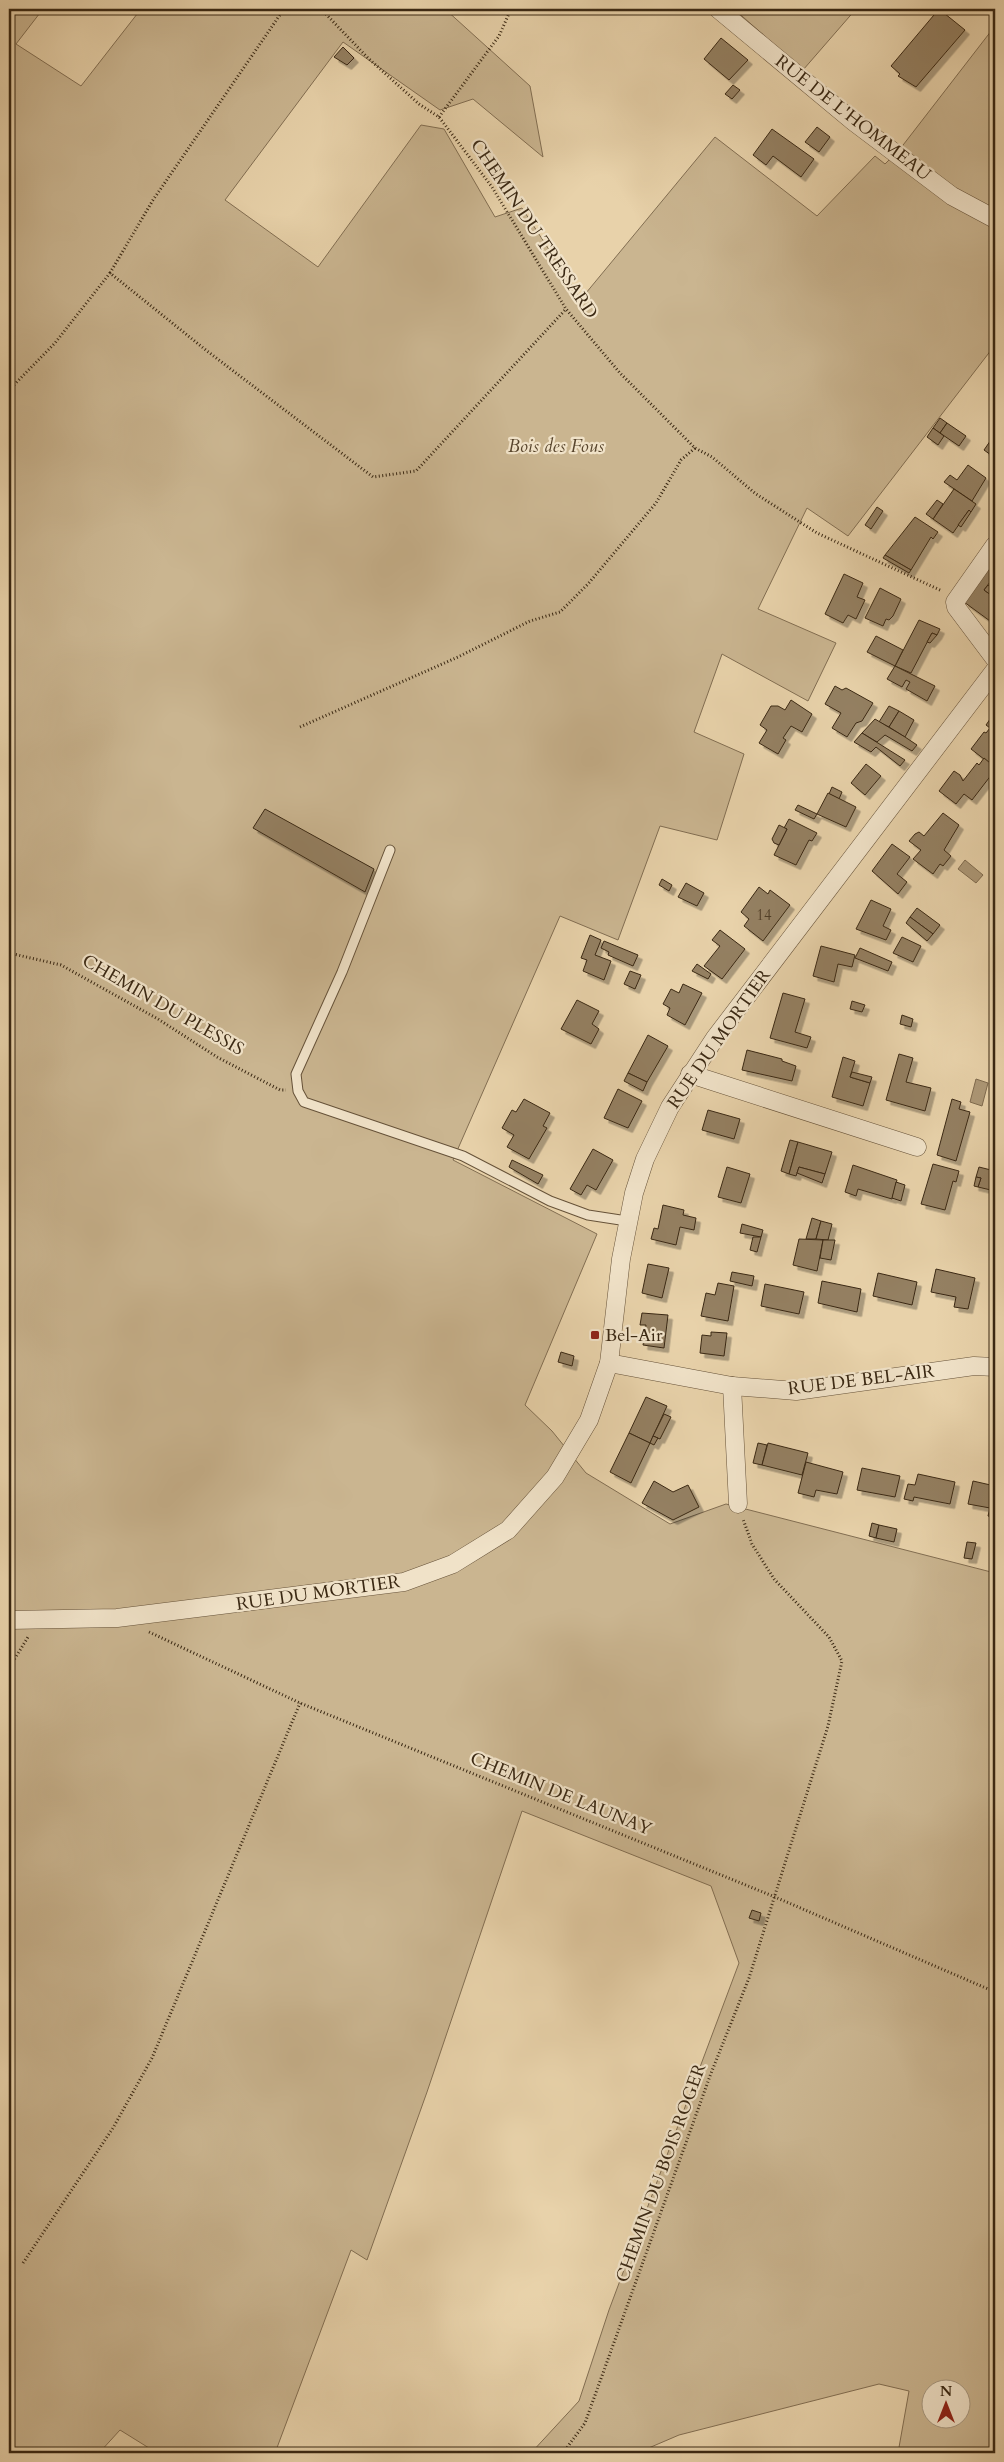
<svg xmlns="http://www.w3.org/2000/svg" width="1004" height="2462" font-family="Cardo,serif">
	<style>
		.green { fill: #cab590; stroke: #826e52; fill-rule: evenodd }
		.water { fill: #ad9877; stroke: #7f6b4f }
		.building { fill: #948062; stroke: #3a2813; filter: url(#shadow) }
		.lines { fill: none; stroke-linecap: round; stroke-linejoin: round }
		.service-casing { stroke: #665239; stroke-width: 11 }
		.minor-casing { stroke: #665239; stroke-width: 19 }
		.path { stroke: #3a2813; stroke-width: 3; stroke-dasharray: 1 2.5; stroke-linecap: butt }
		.service { stroke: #f0e2c8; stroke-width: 9 }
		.minor { stroke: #f0e2c8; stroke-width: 18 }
		.poi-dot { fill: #8f2418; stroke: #f0e2c8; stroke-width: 2 }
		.labels { text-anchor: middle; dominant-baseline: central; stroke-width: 4.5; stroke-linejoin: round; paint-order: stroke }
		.number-label { font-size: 15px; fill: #503e27 }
		.street-label { font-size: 18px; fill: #3a2813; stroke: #f0e2c8 }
		.park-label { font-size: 18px; font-style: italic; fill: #57442c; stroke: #f0e2c8 }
		.poi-label { font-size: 18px; fill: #3a2813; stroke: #f0e2c8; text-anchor: start }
	</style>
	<defs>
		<filter id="shadow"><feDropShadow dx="4.5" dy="4.5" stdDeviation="0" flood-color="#0004"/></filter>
	</defs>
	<rect width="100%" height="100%" fill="#e8d2aa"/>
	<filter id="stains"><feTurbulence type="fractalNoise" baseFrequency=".004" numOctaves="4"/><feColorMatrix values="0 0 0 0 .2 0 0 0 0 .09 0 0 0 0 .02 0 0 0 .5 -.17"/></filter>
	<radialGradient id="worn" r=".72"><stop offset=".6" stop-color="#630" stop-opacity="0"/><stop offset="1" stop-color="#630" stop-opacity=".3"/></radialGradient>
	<g class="green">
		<path d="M9,9H43L16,44L81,86L141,9H445L530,86L543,157L473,99L440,110L343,42L225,200L318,267L421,125L444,129L495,217L522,208L581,299L715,137L817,216L875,156L885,164L900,149L995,26V345L848,536L807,508L758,609L836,643L808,701L722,654L694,732L744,754L717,840L660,826L618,940L560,916L453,1160L597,1234L525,1405L552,1431L586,1473L670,1524L726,1504L995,1573V2453H898L909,2391L879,2384L679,2435L637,2453H531L579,2401L609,2310L739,1963L711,1886L522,1811L427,2092L367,2260L351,2250L275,2453H157L120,2430L99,2453H9ZM932,2390H962V2420H932Z"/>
		<path d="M734,9H856L803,70Z"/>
	</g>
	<g class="water">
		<path d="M965,860L983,875L976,883L958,869Z"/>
		<path d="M976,1079L988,1083L982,1106L970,1102Z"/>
	</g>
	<g class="building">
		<path d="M939,9L965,30L916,87L898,76L900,74L891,66Z"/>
		<path d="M721,38L748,60L729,80L704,59Z"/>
		<path d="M343,47L354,58L347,65L334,57Z"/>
		<path d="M733,85L740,90L732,99L725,94Z"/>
		<path d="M817,127L830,137L819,152L805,142Z"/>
		<path d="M772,129L814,159L801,177L773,156L766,165L753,155Z"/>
		<path d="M940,418L947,423L940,433L933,428Z"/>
		<path d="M947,423L966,436L959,446L940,433Z"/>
		<path d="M933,428L944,436L938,445L927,437Z"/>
		<path d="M995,434V458L984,450Z"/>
		<path d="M968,465L986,478L972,501L944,482L950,475L957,480Z"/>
		<path d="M954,489L976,504L971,512L969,510L953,533L933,519Z"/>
		<path d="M937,500L943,504L933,519L926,514Z"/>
		<path d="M877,507L883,511L871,529L865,525Z"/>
		<path d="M969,510L971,512L961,527L958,525Z"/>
		<path d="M915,517L938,532L933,539L931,537L911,570L885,555Z"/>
		<path d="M885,555L911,570L909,573L883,558Z"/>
		<path d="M995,561V571L991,576L993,578L984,590L995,598V614L990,621L964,602Z"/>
		<path d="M844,574L863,583L857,597L865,600L856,619L848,615L843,623L825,614Z"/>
		<path d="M988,585L995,591V598L984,590Z"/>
		<path d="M880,588L901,599L893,616L889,620L886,619L883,626L865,618Z"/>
		<path d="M919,620L940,629L937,635L932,633L911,673L895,666Z"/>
		<path d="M932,633L937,635L930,643L927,642Z"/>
		<path d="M876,636L903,650L895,666L867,652Z"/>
		<path d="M895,666L935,686L927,701L906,689L910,682L906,680L902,687L887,679Z"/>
		<path d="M835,686L842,690L846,688L873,703L862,721L856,723L847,737L832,728L841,713L825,704Z"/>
		<path d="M791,700L812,714L802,732L791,726L783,738L786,740L778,754L759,743L767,730L760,725L771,706H778L785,710Z"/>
		<path d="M889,706L899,711L889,727L879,722Z"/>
		<path d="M899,711L914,720L905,737L889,727Z"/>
		<path d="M995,712V755L989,763L971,749L984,732L986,733L990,728L986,725Z"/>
		<path d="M875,719L905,737L917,745L912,751L885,735L877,742L862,733Z"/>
		<path d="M862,733L905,760L900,766L876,747L871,752L854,742Z"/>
		<path d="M984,758L995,767V777L992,774L972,800L964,794L956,804L939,791L954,771L960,775L963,781L977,763L979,765Z"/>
		<path d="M866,764L881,776L865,795L851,783Z"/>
		<path d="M832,787L842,792L839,799L829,794Z"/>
		<path d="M828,793L856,807L846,827L817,814Z"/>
		<path d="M798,805L817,814L814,819L795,810Z"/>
		<path d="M265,809L374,869L365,892L253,828Z"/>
		<path d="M943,813L959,825L944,850L951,856L943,866L940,864L933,874L913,859L921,850L909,841L915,834L919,832L924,836Z"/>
		<path d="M789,819L817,833L812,841L809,840L796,865L774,855L787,829L784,828Z"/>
		<path d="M779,825L787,829L779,845L774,843L772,839Z"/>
		<path d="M892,844L910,857L897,874L907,882L898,894L872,871Z"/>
		<path d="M662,879L672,885L669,891L659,885Z"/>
		<path d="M686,883L704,893L697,906L678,897Z"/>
		<path d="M759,887L768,894L770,890L790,905L763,941L744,926L749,919L741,912Z"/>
		<path d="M871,900L891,909L883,926L891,930L886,940L856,929Z"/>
		<path d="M917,908L940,925L933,934L910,917Z"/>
		<path d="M910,917L933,934L927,941L906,923Z"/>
		<path d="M720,930L745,949L722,979L704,966L720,946L712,940Z"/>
		<path d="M590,935L601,940L595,955L611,961L604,980L583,971L587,960L581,958Z"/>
		<path d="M902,937L921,946L913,962L893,953Z"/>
		<path d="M604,941L638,955L633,966L608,955L609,952L601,948Z"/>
		<path d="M821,946L855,955L852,967L838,964L834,982L813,976Z"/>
		<path d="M860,948L892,962L888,971L855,958Z"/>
		<path d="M697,964L711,974L708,979L692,971Z"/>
		<path d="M630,971L641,975L635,989L624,984Z"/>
		<path d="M683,984L702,993L685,1025L667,1015L670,1008L663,1004L671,989L679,993Z"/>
		<path d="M783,993L805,999L795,1032L811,1037L807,1048L770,1038Z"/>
		<path d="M577,1000L599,1011L592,1024L599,1029L591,1044L561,1029Z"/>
		<path d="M852,1001L865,1005L862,1012L850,1009Z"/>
		<path d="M902,1015L913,1019L911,1027L900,1024Z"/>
		<path d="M648,1035L668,1046L647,1082L628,1073Z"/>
		<path d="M747,1050L782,1059V1061L796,1066L792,1081L742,1070Z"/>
		<path d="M899,1054L913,1058L906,1082L931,1088L925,1111L886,1100Z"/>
		<path d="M843,1057L855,1061L850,1077L870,1083L863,1106L832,1097Z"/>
		<path d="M852,1072L872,1077L870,1083L850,1077Z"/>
		<path d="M628,1073L647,1082L643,1091L624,1081Z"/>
		<path d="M618,1089L642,1101L628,1128L604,1118Z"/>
		<path d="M524,1099L550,1113L543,1126L547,1128L529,1159L507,1147L514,1135L502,1128L512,1110L516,1112Z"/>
		<path d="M952,1099L961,1102L959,1109L970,1112L956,1161L937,1155Z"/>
		<path d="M708,1110L740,1119L734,1139L702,1130Z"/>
		<path d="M790,1140L798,1142L789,1174L781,1171Z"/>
		<path d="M798,1142L832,1152L825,1174L799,1167L796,1176L789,1174Z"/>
		<path d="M593,1149L613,1160L596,1190L587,1185L581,1195L570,1189Z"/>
		<path d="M512,1160L543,1175L538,1184L509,1167Z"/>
		<path d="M933,1164L959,1171L956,1182L953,1181L945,1210L921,1204Z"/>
		<path d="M853,1165L897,1180L892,1199L858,1189L856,1196L845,1192Z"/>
		<path d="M727,1167L750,1174L741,1203L718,1197Z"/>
		<path d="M799,1167L825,1174L822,1183L797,1173Z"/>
		<path d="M979,1167L995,1171V1191L978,1187L981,1178L976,1177Z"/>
		<path d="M976,1177L981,1178L978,1187L974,1186Z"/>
		<path d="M896,1182L905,1185L901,1201L892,1198Z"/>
		<path d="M663,1205L684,1210L683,1215L696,1218L694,1230L680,1227L676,1245L651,1239L654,1228L658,1229Z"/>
		<path d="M812,1218L821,1221L816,1239H806Z"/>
		<path d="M821,1221L832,1224L828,1240L816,1239Z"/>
		<path d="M742,1224L763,1230L761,1237L740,1233Z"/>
		<path d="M753,1237H761L757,1252L750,1250Z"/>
		<path d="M799,1239L823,1240L817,1271L793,1265Z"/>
		<path d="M823,1240H835L831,1260L820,1258Z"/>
		<path d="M648,1264L669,1268L662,1298L642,1293Z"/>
		<path d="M936,1269L975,1278L968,1309L954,1307L956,1297L931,1292Z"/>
		<path d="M732,1272L754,1276L752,1286L730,1281Z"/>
		<path d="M878,1273L917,1282L912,1305L873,1296Z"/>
		<path d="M822,1281L861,1289L857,1312L818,1303Z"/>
		<path d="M718,1283L734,1286L728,1321L701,1316L706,1293L715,1295Z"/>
		<path d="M765,1284L804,1292L799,1314L761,1306Z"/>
		<path d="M642,1313L668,1315L664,1348L643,1345L646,1325H640Z"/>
		<path d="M711,1332L727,1333L724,1356L700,1353L702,1335L711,1336Z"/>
		<path d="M561,1352L574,1356L572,1366L558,1362Z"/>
		<path d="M646,1397L667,1406L650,1443L629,1433Z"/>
		<path d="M664,1414L671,1417L660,1439L653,1436Z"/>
		<path d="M629,1433L650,1443L631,1483L610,1472Z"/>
		<path d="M653,1436L658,1438L654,1445L650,1443Z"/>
		<path d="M758,1443L767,1445L762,1465L753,1463Z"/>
		<path d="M768,1443L808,1453L802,1475L762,1465Z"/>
		<path d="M806,1462L843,1472L837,1494L816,1490L814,1497L798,1493Z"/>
		<path d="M862,1468L900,1476L895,1497L857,1490Z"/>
		<path d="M918,1474L955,1482L950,1504L914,1497L913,1501L904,1499L908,1484L915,1485Z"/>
		<path d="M654,1481L673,1492L688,1485L699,1507L673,1520L642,1503Z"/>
		<path d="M973,1481L995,1486V1518L988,1516L990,1508L968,1504Z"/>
		<path d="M872,1523L879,1525L876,1538L869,1536Z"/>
		<path d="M879,1525L897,1529L894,1542L876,1538Z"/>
		<path d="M967,1542L976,1543L972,1559L964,1558Z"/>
		<path d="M752,1910L761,1913L759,1921L749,1918Z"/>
	</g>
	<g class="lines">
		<defs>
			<path id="service" d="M390,850L342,972L296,1074L298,1091L304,1102L463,1156L550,1201L588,1215L627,1221"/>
			<g id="minor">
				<path d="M718,9L854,122L952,196L995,219"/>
				<path d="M995,545L955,602L956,607L995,659"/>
				<path d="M690,1074L917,1147"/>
				<path d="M609,1363L732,1386L796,1391L974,1366L995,1367"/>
				<path d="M732,1386L738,1504"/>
				<path d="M9,1620L117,1618L404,1582L453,1564L508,1530L555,1477L589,1420L609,1363L621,1259L634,1193L645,1159L670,1107L715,1038L995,670"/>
			</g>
		</defs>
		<use href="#service" class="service-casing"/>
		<use href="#minor" class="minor-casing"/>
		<g class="path">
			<path d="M321,9L368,58L419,104L439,117L492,187L566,309L620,373L695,448L712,457L756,494L817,533L942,591"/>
			<path d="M439,117L499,36L511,9"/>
			<path d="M110,273L153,200L284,9"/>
			<path d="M9,390L55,343L110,273L207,351L373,477L416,471L566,309"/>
			<path d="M300,727L458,657L530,621L560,612L588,584L656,503L681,460L695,448"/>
			<path d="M9,953L61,965L158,1019L217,1057L280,1090H286"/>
			<path d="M149,1632L300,1703L775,1897L995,1992"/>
			<path d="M9,1668L28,1637"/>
			<path d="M23,2263L113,2128L152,2058L300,1703"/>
			<path d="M563,2453L585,2423L710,2076L749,1978L828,1726L842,1661L829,1637L774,1579L752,1544L743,1519"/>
		</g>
		<use href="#service" class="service"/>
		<use href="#minor" class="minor"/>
	</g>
	<rect class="poi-dot" x="590" y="1330" width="10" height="10" rx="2.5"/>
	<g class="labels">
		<g class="number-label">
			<text x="764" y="915">14</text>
		</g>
		<g class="street-label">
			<text transform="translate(853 118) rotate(38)">RUE DE L'HOMMEAU</text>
			<text transform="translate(534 229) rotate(56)">CHEMIN DU TRESSARD</text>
			<text transform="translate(163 1005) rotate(30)">CHEMIN DU PLESSIS</text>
			<text transform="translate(719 1039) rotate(-55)">RUE DU MORTIER</text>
			<text transform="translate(861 1380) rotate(-7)">RUE DE BEL-AIR</text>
			<text transform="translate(318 1593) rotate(-8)">RUE DU MORTIER</text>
			<text transform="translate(561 1794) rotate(22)">CHEMIN DE LAUNAY</text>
			<text transform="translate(661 2173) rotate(-70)">CHEMIN DU BOIS ROGER</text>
		</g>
		<g class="park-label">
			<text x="556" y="446">Bois des Fous</text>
		</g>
		<g class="poi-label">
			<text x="605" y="1335">Bel-Air</text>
		</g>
	</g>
	<rect width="1004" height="2462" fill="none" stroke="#e8d2aa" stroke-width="30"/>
	<rect x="10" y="10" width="984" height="2442" fill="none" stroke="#3a2813" stroke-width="2.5"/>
	<rect x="15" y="15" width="974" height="2432" fill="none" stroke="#3a2813"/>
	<g transform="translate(946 2404)"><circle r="24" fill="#f0e2c8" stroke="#a79880"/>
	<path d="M0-4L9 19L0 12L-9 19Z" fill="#8f2418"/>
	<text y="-8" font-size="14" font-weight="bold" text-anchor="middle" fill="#3a2813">N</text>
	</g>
	<rect width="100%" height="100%" filter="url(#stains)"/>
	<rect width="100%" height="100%" fill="url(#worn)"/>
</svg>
